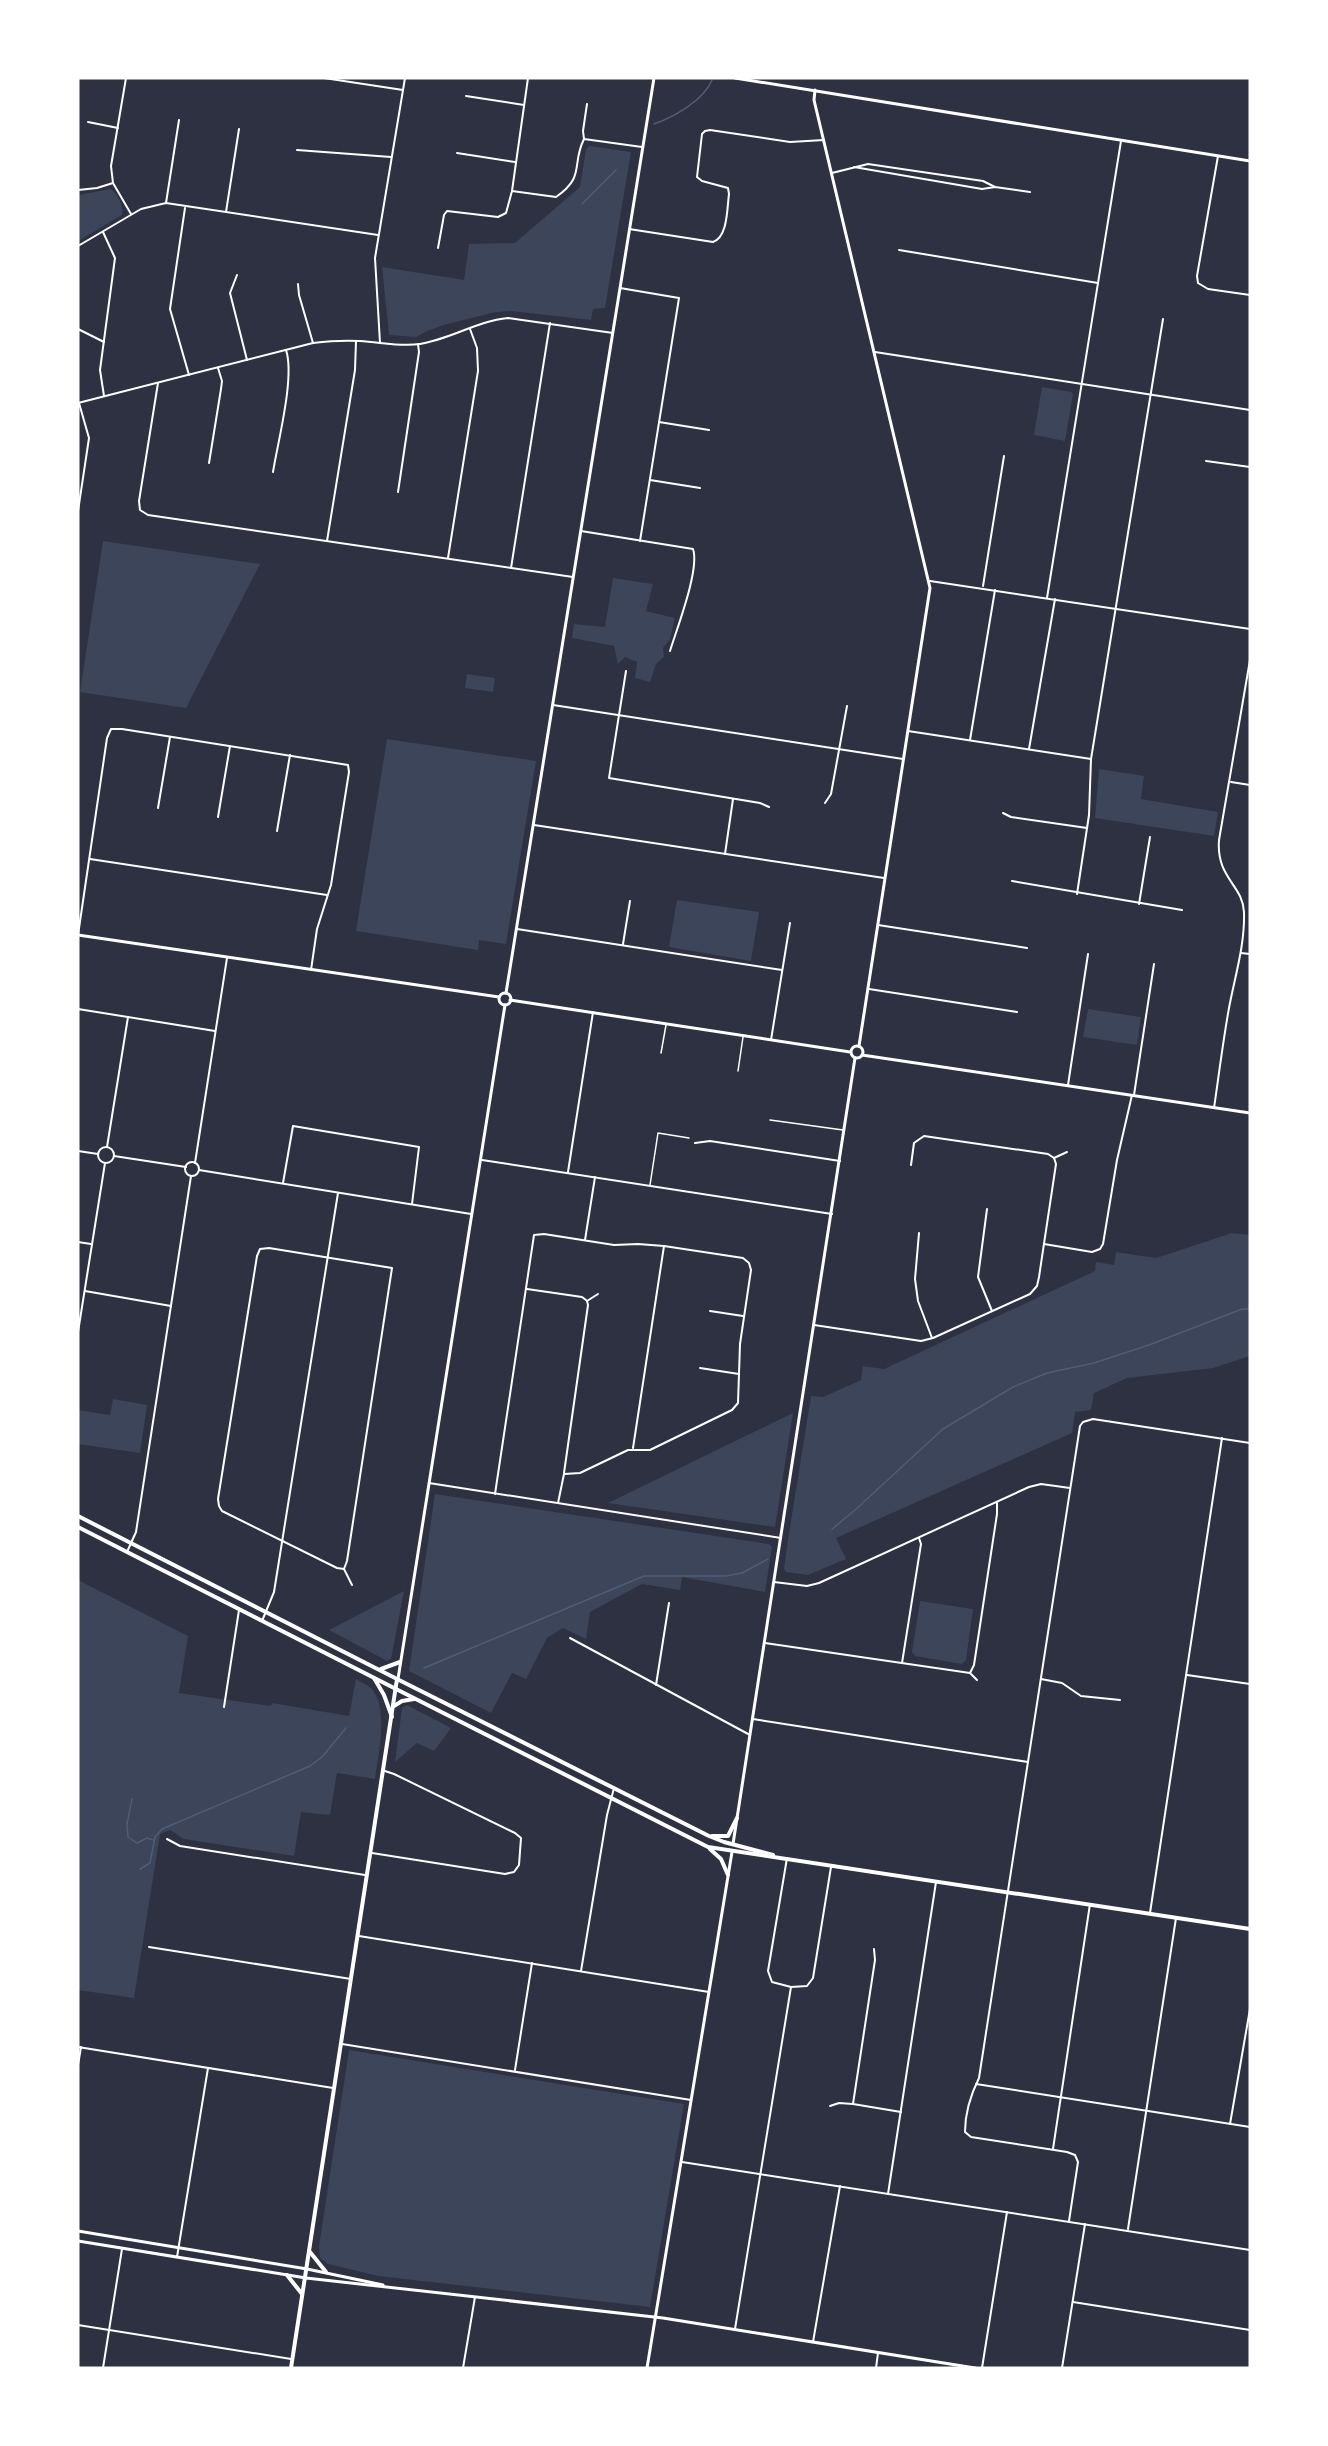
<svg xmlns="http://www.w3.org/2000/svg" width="1328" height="2446" font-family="'Sofia Sans Condensed',sans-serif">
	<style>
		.green { fill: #3c4559 }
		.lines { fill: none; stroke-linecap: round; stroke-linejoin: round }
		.stream { stroke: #4f5d75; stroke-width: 1.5 }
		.service { stroke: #fff; stroke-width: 1.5 }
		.minor { stroke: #fff; stroke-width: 2 }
		.tertiary { stroke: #fff; stroke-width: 3 }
		.secondary { stroke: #fff; stroke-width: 3 }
		.primary { stroke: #fff; stroke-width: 4 }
		.trunk { stroke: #fff; stroke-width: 4 }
	</style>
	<rect width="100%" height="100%" fill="#2d3142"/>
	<g class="green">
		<path d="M590,146L631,152L605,308L593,309L591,320L511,311L496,312L447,324L427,331L416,337L389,335L382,267L464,280L469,244L515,243L580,187L586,149Z"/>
		<path d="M110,189C118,193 124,207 122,215L78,241V195Z"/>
		<path d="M1042,387L1071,392L1073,394L1065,441L1034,435Z"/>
		<path d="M103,541L260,564L186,708L80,692Z"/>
		<path d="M613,578L653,584L646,611L675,618L670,639L663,648L664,657L656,664L650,682L635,678L637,662L625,657L618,664L614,646L572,638L574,624L605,627Z"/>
		<path d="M467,674L495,678L493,692L465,688Z"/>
		<path d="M387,739L536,761L506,944L479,940L478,950L356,931Z"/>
		<path d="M1099,769L1144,776L1141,799L1218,812L1214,836L1095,818Z"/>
		<path d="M677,900L759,912L751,961L669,947Z"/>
		<path d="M1088,1009L1141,1017L1137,1045L1083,1037Z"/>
		<path d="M1232,1233L1250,1235V1356L1213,1368L1127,1378L1094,1393L1091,1410L1075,1412L1072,1433L836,1538L846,1559L808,1575L786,1572L784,1569L787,1546L811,1396L823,1397L861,1380L863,1366L884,1369L1095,1271L1096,1262L1114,1265L1116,1252L1156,1258Z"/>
		<path d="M113,1399L147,1405L140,1453L78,1444V1410L110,1415Z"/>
		<path d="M793,1413L775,1527L608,1503Z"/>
		<path d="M435,1494L769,1544L772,1547L765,1592L682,1577L680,1590L642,1584L590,1612L586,1639L563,1628L547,1638L526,1679L512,1673L491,1713L409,1671Z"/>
		<path d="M78,1580L188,1636L179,1693L271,1706L272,1703L349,1716L356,1679C361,1682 368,1685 372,1689C389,1710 378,1755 375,1779L337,1773L330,1815L301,1812L294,1856L184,1839L170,1830L160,1834L134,1998L78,1990Z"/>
		<path d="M404,1591L391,1659L387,1661L329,1630Z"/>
		<path d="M920,1601L973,1609L966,1660L962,1664L915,1656L912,1652Z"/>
		<path d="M407,1705L451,1728L434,1751L417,1743L395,1762L402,1708Z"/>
		<path d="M349,2050L684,2104L650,2307L378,2276L328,2264L320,2258L319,2246Z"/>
	</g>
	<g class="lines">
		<g class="stream">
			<path d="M654,124C674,117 704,100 712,80"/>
			<path d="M582,204L616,170"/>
			<path d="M832,1529L855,1510L943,1429L1013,1387L1047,1373L1094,1363L1149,1345L1242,1309H1250"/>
			<path d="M424,1668L644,1576H726L742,1573L768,1559"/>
			<path d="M132,1799L127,1824L128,1837L137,1843L147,1838L153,1840"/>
			<path d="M140,1869L150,1863L155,1837L162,1829L310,1766L322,1757L346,1728"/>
		</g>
		<g class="service">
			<path d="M661,1053L666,1025"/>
			<path d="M738,1071L743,1037"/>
			<path d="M770,1120L843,1130"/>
			<path d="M650,1185L658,1133L689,1138"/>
		</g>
		<g class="minor">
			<path d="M126,78L111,166L113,183L131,214"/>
			<path d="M324,78L403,90"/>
			<path d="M466,96L524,105"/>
			<path d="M88,122L118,128"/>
			<path d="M584,139L583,131L587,104"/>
			<path d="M297,150L391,157"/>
			<path d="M457,153L515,162"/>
			<path d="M1218,156L1197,276L1198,283L1208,289L1250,295"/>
			<path d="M854,167L982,189L995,187L1030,192"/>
			<path d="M832,173L868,164L983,181L995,187"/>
			<path d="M78,190L97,188L113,183"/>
			<path d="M512,191L556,197C586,176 571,165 584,139L642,147"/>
			<path d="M166,203L179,120"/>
			<path d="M185,208L170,309L189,375"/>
			<path d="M226,212L239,129"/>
			<path d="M629,229L713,242C728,237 727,208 729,194L728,188L702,181L697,177L702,134L705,131L710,130L790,142L824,140"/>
			<path d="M103,232L115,258L100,370L104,396"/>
			<path d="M78,246L141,209L166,203L378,235"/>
			<path d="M438,248L444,215L447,211L498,217L506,213L512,191L528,78"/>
			<path d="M899,250L1098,283"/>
			<path d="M237,275L230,293L247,360"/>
			<path d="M298,284L299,295L313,343"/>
			<path d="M620,288L679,298L640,541"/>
			<path d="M78,329L104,342"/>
			<path d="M380,343L375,258L405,78"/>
			<path d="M875,352L1250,410"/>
			<path d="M158,383L139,501L140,510L148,515L573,577"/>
			<path d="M78,403L313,343C329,341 344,340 360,341C380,342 400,347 420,344C451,339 477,321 508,318L613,333"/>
			<path d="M659,422L709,430"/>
			<path d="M1206,461L1250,467"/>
			<path d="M209,463L221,389L222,381L218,368"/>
			<path d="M273,472C278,441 295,377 286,350"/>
			<path d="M650,480L700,488"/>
			<path d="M398,492L419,352L418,344"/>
			<path d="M78,511L89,438L79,403"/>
			<path d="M581,531L693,549C700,569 677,628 670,651"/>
			<path d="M327,541L355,370L356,341"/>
			<path d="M448,558L478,371L477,348L470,329"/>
			<path d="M511,568L550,323"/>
			<path d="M930,581L1250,629"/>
			<path d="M983,586L1004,456"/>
			<path d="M1047,598L1121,141"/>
			<path d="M626,671L609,778L760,803L769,807"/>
			<path d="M553,705L903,759"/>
			<path d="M908,731L1091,759"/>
			<path d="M970,740L995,590"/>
			<path d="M1029,749L1055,599"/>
			<path d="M1231,782L1250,785"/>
			<path d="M825,803L831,794L847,706"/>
			<path d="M158,808L170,737"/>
			<path d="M1003,813L1011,817L1087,828"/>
			<path d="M218,817L230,746"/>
			<path d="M534,825L884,878"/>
			<path d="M277,831L290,755"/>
			<path d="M725,854L733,799"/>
			<path d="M90,859L327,895"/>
			<path d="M1012,881L1182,910"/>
			<path d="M1077,894L1089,815L1091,759L1163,319"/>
			<path d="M1139,904L1150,837"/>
			<path d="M878,925L1027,948"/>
			<path d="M517,929L782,970"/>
			<path d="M78,935L107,738L111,729H122L348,765L349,772L331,885L317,929L311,970"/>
			<path d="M623,944L630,901"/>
			<path d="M1241,953L1250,954"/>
			<path d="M869,989L1017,1012"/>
			<path d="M78,1009L215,1031"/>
			<path d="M771,1040L790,923"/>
			<path d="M1068,1085L1088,954"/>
			<path d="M1134,1095L1154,964"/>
			<path d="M1214,1108C1219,1074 1223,1041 1229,1008C1235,976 1245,945 1244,912C1243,885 1216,878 1219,840L1250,660"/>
			<path d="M695,1143L710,1141L840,1161"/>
			<path d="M107,1147L128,1017"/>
			<circle cx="106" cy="1155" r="8"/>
			<path d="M78,1151L98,1154"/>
			<path d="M114,1156L186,1167"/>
			<path d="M1054,1158L1067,1152"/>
			<path d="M482,1160L832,1214"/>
			<circle cx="192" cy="1169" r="7"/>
			<path d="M195,1163L227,958"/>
			<path d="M911,1165L914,1143L924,1136L1048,1154L1054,1158"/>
			<path d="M199,1170L471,1214"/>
			<path d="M568,1172L593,1012"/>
			<path d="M283,1183L293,1126L419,1147L412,1204"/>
			<path d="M987,1209L978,1277L992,1311"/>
			<path d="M919,1233L915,1279L918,1301L932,1338"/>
			<path d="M585,1240L595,1177"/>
			<path d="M78,1242L91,1244"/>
			<path d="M1044,1244L1092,1252L1100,1249L1103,1244L1117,1160L1132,1095"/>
			<path d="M269,1248L392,1268L347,1561L344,1569L337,1568L222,1511L219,1506L218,1499L257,1256L260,1249Z"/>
			<path d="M527,1289L582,1297L586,1300"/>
			<path d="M85,1291L171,1306"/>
			<path d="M587,1301L598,1294"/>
			<path d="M710,1311L743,1316"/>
			<path d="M814,1325L921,1341L933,1338L1030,1294L1037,1286L1039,1277L1056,1164L1054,1158"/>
			<path d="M78,1332L105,1163"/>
			<path d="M700,1368L739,1374"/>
			<path d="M633,1448L664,1246"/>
			<path d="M564,1473L588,1305L587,1301"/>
			<path d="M429,1483L781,1538"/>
			<path d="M495,1494L534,1235L544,1234L614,1245L638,1244L664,1246L743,1258L749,1263L751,1270L740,1344L738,1403L732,1410L650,1450H628L580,1473L564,1474L558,1503"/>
			<path d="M127,1552L136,1532L191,1176"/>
			<path d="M344,1569L352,1585"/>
			<path d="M774,1582L807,1586L819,1583L1029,1487L1041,1484L1070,1488"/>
			<path d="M262,1621L274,1592L338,1193"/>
			<path d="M570,1638L750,1735"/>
			<path d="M765,1643L970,1673L977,1680"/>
			<path d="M902,1663L921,1544L919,1538"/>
			<path d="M970,1673L974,1665L997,1514V1503"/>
			<path d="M1187,1675L1250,1684"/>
			<path d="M1041,1679L1062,1683L1081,1696L1120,1700"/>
			<path d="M656,1685L669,1603"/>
			<path d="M224,1707L239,1610"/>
			<path d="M753,1719L1028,1762"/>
			<path d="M167,1839L180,1846L365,1875"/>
			<path d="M372,1853L505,1874L514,1872L519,1865L521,1838L515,1833L394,1774L385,1771"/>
			<path d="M787,1858L768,1971L772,1982L791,1987"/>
			<path d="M1150,1913L1222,1438"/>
			<path d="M359,1936L709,1992"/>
			<path d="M149,1947L351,1979"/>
			<path d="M874,1949L875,1960L853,2104L901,2112"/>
			<path d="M581,1971L607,1815L614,1788"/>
			<path d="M342,2044L691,2100"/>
			<path d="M78,2047L333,2088"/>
			<path d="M78,2065L81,2047"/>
			<path d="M515,2070L532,1963"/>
			<path d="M976,2084L1250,2127"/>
			<path d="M830,2106L839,2103L853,2104"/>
			<path d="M1230,2124L1250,2009"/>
			<path d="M1053,2149L1090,1904"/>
			<path d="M682,2162L1250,2250"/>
			<path d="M888,2194L936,1882"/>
			<path d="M1069,2221L1078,2162L1075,2155L1067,2152L971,2137L965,2132C965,2112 970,2096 979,2078L1080,1426L1083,1422L1093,1419L1250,1443"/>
			<path d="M1128,2229L1176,1918"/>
			<path d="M177,2257L208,2068"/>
			<path d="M1073,2302L1250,2330"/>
			<path d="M78,2325L291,2359"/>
			<path d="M735,2329L791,1987L807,1986L813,1978L831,1867"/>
			<path d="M813,2342L840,2186"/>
			<path d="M103,2368L122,2249"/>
			<path d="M463,2368L475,2297"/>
			<path d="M876,2368L878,2353"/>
			<path d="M982,2368L1007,2212"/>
			<path d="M1062,2368L1085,2224"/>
		</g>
		<g class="tertiary">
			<path d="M735,78L1250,161"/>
			<path d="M78,935L499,997"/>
			<path d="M506,993L654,78"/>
			<circle cx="505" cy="999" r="6"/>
			<path d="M510,1000L850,1052"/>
			<path d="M862,1055L1250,1113"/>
			<path d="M398,1679L505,1005"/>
			<path d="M307,2269L383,2285"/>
			<path d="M306,2278L663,2318L975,2368"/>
		</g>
		<g class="secondary">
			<path d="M815,90L814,100L930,588L859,1046"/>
			<circle cx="857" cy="1052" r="6"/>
			<path d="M733,1844L855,1058"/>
			<path d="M78,2231L307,2269"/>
			<path d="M78,2241L306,2278"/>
			<path d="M647,2368L732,1852"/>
		</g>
		<g class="primary">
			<path d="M397,1679L709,1836L724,1842L773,1855"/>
			<path d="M396,1689L708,1847L1250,1929"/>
			<path d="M394,1706L402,1701L414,1699"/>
			<path d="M712,1836H728L737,1818"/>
			<path d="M710,1849L721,1859L728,1875"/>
		</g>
		<g class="trunk">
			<path d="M78,1516L397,1679L291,2368"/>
			<path d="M78,1527L396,1689"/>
			<path d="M381,1669L400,1662"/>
			<path d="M374,1678L384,1695L392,1717"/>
			<path d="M310,2252L326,2272"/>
			<path d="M287,2275L302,2294"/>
		</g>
	</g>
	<rect width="1328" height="2446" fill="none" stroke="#ffffff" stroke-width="159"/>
</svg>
